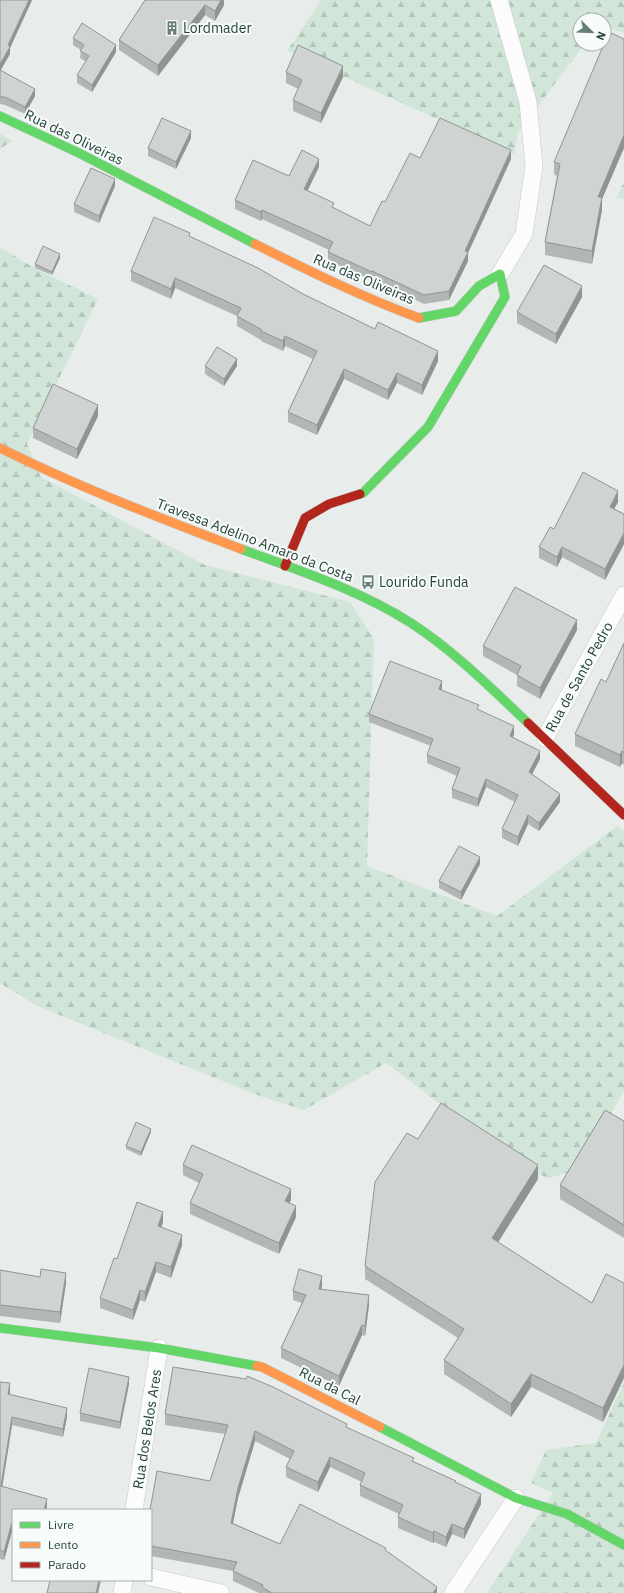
<svg xmlns="http://www.w3.org/2000/svg" width="624" height="1593" font-family="'IBM Plex Sans',sans-serif">
	<style>
		.forest { fill: url(#forest-firs) }
		.lines { fill: none; stroke-linecap: round; stroke-linejoin: round }
		.street-casing { stroke: #c5cac8; stroke-width: 18 }
		.fast-casing { stroke: #c3cbc8; stroke-width: 10 }
		.slow-casing { stroke: #c3cbc8; stroke-width: 10 }
		.jam-casing { stroke: #c3cbc8; stroke-width: 10 }
		.street { stroke: #fcfcfc; stroke-width: 17 }
		.fast { stroke: #63d668; stroke-width: 9 }
		.slow { stroke: #ff974d; stroke-width: 9 }
		.jam { stroke: #b3261e; stroke-width: 9 }
		.wall { fill: #b2b6b5 }
		.shaded-wall { fill: #919493 }
		.building { fill: #cfd4d2; stroke: #919493 }
		.labels { text-anchor: middle; dominant-baseline: central; stroke-width: 4; stroke-linejoin: round; paint-order: stroke }
		.poi-label { font-size: 14px; fill: #24423a; stroke: #f7fbf9; text-anchor: start }
		.street-label { font-size: 14px; fill: #24423a; stroke: #f7fbf9 }
	</style>
	<defs>
		<pattern id="forest-firs" width="22" height="20" patternUnits="userSpaceOnUse"><rect width="22" height="20" fill="#d1e6d8"/><path d="M5 1l3.5 6h-7zM16 11l3.5 6h-7z" fill="#b3c6ba"/></pattern>
	</defs>
	<rect width="100%" height="100%" fill="#e8edeb"/>
	<g class="forest">
		<path d="M321,0H624V33L604,27V20H580V44H585L518,132L514,154L287,51Z"/>
		<path d="M0,134L12,141L0,149Z"/>
		<path d="M624,182V199L616,198Z"/>
		<path d="M0,247L34,268L98,299L27,444L41,477L205,565L350,602L374,639L367,866L497,916L617,826L624,831V1091L580,1169L549,1178L525,1169L386,1063L304,1110L260,1096L37,1006L0,983Z"/>
		<path d="M624,1382V1593H487L553,1493L531,1483L546,1450L595,1443L598,1439Z"/>
	</g>
	<g class="lines">
		<defs>
			<g id="street">
				<path d="M499,0L528,102L534,166L524,234L500,274"/>
				<path d="M545,738L624,595"/>
				<path d="M134,1510L159,1348"/>
				<path d="M151,1577L221,1593"/>
				<path d="M122,1593L124,1580"/>
				<path d="M453,1593L516,1498"/>
			</g>
			<g id="fast">
				<path d="M0,116L79,153L255,244"/>
				<path d="M360,494L363,493L428,427L505,297L500,274L479,286L456,311L419,318"/>
				<path d="M241,549C298,570 359,590 411,623C453,650 492,689 528,723"/>
				<path d="M0,1328L159,1348L257,1366"/>
				<path d="M380,1427L516,1498L567,1514L624,1545"/>
			</g>
			<g id="slow">
				<path d="M255,244C309,271 362,297 419,318"/>
				<path d="M0,448C78,487 160,518 241,549"/>
				<path d="M257,1366L262,1367L380,1427"/>
			</g>
			<g id="jam">
				<path d="M285,566L305,518L329,504L360,494"/>
				<path d="M528,723L624,815"/>
			</g>
		</defs>
		<use href="#street" class="street-casing"/>
		<use href="#fast" class="fast-casing"/>
		<use href="#slow" class="slow-casing"/>
		<use href="#jam" class="jam-casing"/>
		<use href="#street" class="street"/>
		<use href="#fast" class="fast"/>
		<use href="#slow" class="slow"/>
		<use href="#jam" class="jam"/>
	</g>
	<g class="wall">
		<path d="M0,0H32L10,48V54L1,70L35,96L25,114L5,105L0,104Z"/>
		<path d="M145,0H224V5L215,21L205,15L158,76L119,50V40Z"/>
		<path d="M73,38L116,52L92,92L77,83V75L86,62L80,58L81,50L73,45Z"/>
		<path d="M624,39V148L602,199V210L592,264L545,255V242L557,176L554,174V162Z"/>
		<path d="M286,72L343,77L321,123L293,111V100L298,89L286,83Z"/>
		<path d="M191,138L176,169L148,156V148Z"/>
		<path d="M420,158L511,159L468,253V261L449,300L424,304L372,279V281L328,260V252L329,250L262,219L261,221L235,209V200L289,176L319,167L307,191L334,208L370,226L385,202Z"/>
		<path d="M115,186L99,223L74,212V204Z"/>
		<path d="M190,237L303,294L438,361L422,395L397,383L388,400L344,379L317,435L288,422V412L313,359L285,346L283,351L261,341V340L237,326V316L175,288L171,299L131,281V271Z"/>
		<path d="M60,258L52,275L35,268V264Z"/>
		<path d="M582,297L556,344L517,323V312Z"/>
		<path d="M205,366H237L224,386L205,374Z"/>
		<path d="M98,416L77,459L33,438V428Z"/>
		<path d="M618,502L614,509L624,514V544L605,580L562,557L557,567L539,558V547L554,529Z"/>
		<path d="M577,630L540,699L517,686V675L483,656V646Z"/>
		<path d="M624,643V765L622,763L620,767L575,746V734L606,682Z"/>
		<path d="M442,690L479,710L514,734L513,737L540,759L532,774L560,802L539,831L528,824L518,846L502,838V829L515,802L486,787L478,807L452,798V789L457,776L427,763V755L431,746L369,722V714Z"/>
		<path d="M480,864L461,900L439,888V881Z"/>
		<path d="M624,1121V1238L560,1199V1185Z"/>
		<path d="M151,1132L141,1156L126,1149V1146Z"/>
		<path d="M418,1139L538,1179L498,1242L592,1303L624,1283V1378L603,1422L531,1387L511,1417L444,1374V1360L458,1338L365,1279V1266Z"/>
		<path d="M183,1165L291,1200L289,1203L296,1217L279,1254L190,1214V1203L199,1183L183,1175Z"/>
		<path d="M163,1222L161,1228L182,1245L171,1278L156,1272L145,1302L140,1300L133,1320L100,1308V1298L117,1259Z"/>
		<path d="M0,1270L66,1283L60,1323L0,1316Z"/>
		<path d="M322,1286L321,1289L369,1305L365,1336L362,1335L339,1386L281,1358V1348L302,1303L293,1300V1291Z"/>
		<path d="M0,1382L10,1392V1395L67,1417L63,1437L12,1425L2,1487L47,1508L13,1510V1531H12L4,1560L0,1559Z"/>
		<path d="M129,1384L120,1429L80,1421V1413Z"/>
		<path d="M165,1414L347,1427L414,1462L456,1483L481,1504L464,1539L452,1534L446,1547L434,1542L433,1543L398,1528V1517L399,1514L360,1496V1485L362,1482L330,1467L318,1492L286,1477V1467L290,1459L255,1441L238,1498L233,1523L280,1544L386,1551L437,1593H259L233,1581V1571L151,1556V1510L210,1481L225,1434L165,1425Z"/>
	</g>
	<g class="shaded-wall">
		<path d="M29,0H32L10,48V54L0,71V64Z"/>
		<path d="M221,0H224V5L215,21V11Z"/>
		<path d="M205,5V15L158,76V65Z"/>
		<path d="M116,45V52L92,92V85Z"/>
		<path d="M343,66V77L321,123V113Z"/>
		<path d="M35,89V96L25,114V107Z"/>
		<path d="M191,131V138L176,169V162Z"/>
		<path d="M624,135V148L602,199V210L592,264V251L598,197Z"/>
		<path d="M511,150V159L468,253V261L449,300V291L465,251Z"/>
		<path d="M319,159V167L304,198V189Z"/>
		<path d="M115,179V186L99,223V216Z"/>
		<path d="M262,210V219L261,221V212Z"/>
		<path d="M60,254V258L52,275V272Z"/>
		<path d="M175,278V288L171,299V289Z"/>
		<path d="M582,286V297L556,344V334Z"/>
		<path d="M285,336V346L283,351V341Z"/>
		<path d="M438,351V361L422,395V385Z"/>
		<path d="M237,359V366L224,386V379Z"/>
		<path d="M344,369V379L317,435V425Z"/>
		<path d="M397,373V383L388,400V390Z"/>
		<path d="M98,405V416L77,459V449Z"/>
		<path d="M618,491V502L610,517V507Z"/>
		<path d="M624,533V544L605,580V569Z"/>
		<path d="M562,547V557L557,567V557Z"/>
		<path d="M577,620V630L540,699V688Z"/>
		<path d="M442,681V690L439,698V689Z"/>
		<path d="M514,726V734L510,744V736Z"/>
		<path d="M540,751V759L529,780V772Z"/>
		<path d="M622,751V763L620,767V755Z"/>
		<path d="M486,779V787L478,807V799Z"/>
		<path d="M560,794V802L539,831V823Z"/>
		<path d="M528,815V824L518,846V837Z"/>
		<path d="M480,857V864L461,900V892Z"/>
		<path d="M151,1129V1132L141,1156V1152Z"/>
		<path d="M538,1165V1179L492,1252V1238Z"/>
		<path d="M291,1189V1200L285,1212V1201Z"/>
		<path d="M296,1206V1217L279,1254V1243Z"/>
		<path d="M163,1212V1222L158,1237V1226Z"/>
		<path d="M182,1235V1245L171,1278V1267Z"/>
		<path d="M156,1262V1272L145,1302V1292Z"/>
		<path d="M66,1273V1283L60,1323V1312Z"/>
		<path d="M322,1276V1286L319,1298V1289Z"/>
		<path d="M140,1290V1300L133,1320V1310Z"/>
		<path d="M369,1295V1305L365,1336V1326Z"/>
		<path d="M362,1325V1335L339,1386V1376Z"/>
		<path d="M624,1365V1378L603,1422V1408Z"/>
		<path d="M531,1374V1387L511,1417V1404Z"/>
		<path d="M129,1377V1384L120,1429V1422Z"/>
		<path d="M10,1383V1392L8,1403V1394Z"/>
		<path d="M67,1408V1417L63,1437V1429Z"/>
		<path d="M12,1417V1425L1,1495V1486Z"/>
		<path d="M255,1431V1441L238,1498L231,1533V1523L238,1488Z"/>
		<path d="M330,1457V1467L318,1492V1482Z"/>
		<path d="M481,1494V1504L464,1539V1529Z"/>
		<path d="M47,1499V1508L46,1510H44Z"/>
		<path d="M12,1522V1531L4,1560V1552Z"/>
		<path d="M452,1524V1534L446,1547V1537Z"/>
		<path d="M434,1531V1542L433,1543V1533Z"/>
		<path d="M99,1580H101L98,1593H96Z"/>
		<path d="M437,1587V1593H433Z"/>
	</g>
	<g class="building">
		<path d="M0,0H29L8,45L10,47L0,64Z"/>
		<path d="M145,0H221L215,11L205,5L158,65L119,40Z"/>
		<path d="M82,23L116,45L92,85L77,75L89,56L80,51L84,45L73,38Z"/>
		<path d="M609,32L624,39V135L598,197H602L592,251L545,242L560,164L554,162Z"/>
		<path d="M298,45L343,66L321,113L293,100L302,80L286,72Z"/>
		<path d="M0,70L35,89L25,107L5,97H0Z"/>
		<path d="M162,118L191,131L176,162L148,148Z"/>
		<path d="M440,118L511,150L465,251L468,252L449,291L424,295L372,271V272L328,252L333,242L262,210L261,212L235,200L253,160L289,176L302,150L319,159L304,189L334,203L332,207L370,226L382,201L385,202L410,153L420,158Z"/>
		<path d="M91,168L115,179L99,216L74,204Z"/>
		<path d="M154,217L190,233L189,236L258,268L303,294L375,329L378,322L438,351L422,385L397,373L388,390L344,369L317,425L288,412L317,351L285,336L283,341L261,331L262,330L237,316L241,308L175,278L171,289L131,271Z"/>
		<path d="M43,246L60,254L52,272L35,264Z"/>
		<path d="M544,265L582,286L556,334L517,312Z"/>
		<path d="M217,347L237,359L224,379L205,366Z"/>
		<path d="M53,384L98,405L77,449L33,428Z"/>
		<path d="M583,472L618,491L610,507L624,514V533L605,569L562,547L557,557L539,547L550,527L554,529Z"/>
		<path d="M515,587L577,620L540,688L517,675L521,666L483,646Z"/>
		<path d="M624,643V753L622,751L620,755L575,734L601,679L606,682Z"/>
		<path d="M390,661L442,681L439,689L479,705L477,709L514,726L510,736L540,751L529,772L560,794L539,823L528,815L518,837L502,829L518,795L486,779L478,799L452,789L460,768L427,755L433,739L369,714Z"/>
		<path d="M459,846L480,857L461,892L439,881Z"/>
		<path d="M441,1103L538,1165L492,1238L592,1303L606,1274L624,1283V1365L603,1408L531,1374L511,1404L444,1360L464,1329L365,1266L375,1182L407,1133L418,1139Z"/>
		<path d="M605,1110L624,1121V1225L560,1185Z"/>
		<path d="M136,1122L151,1129L141,1152L126,1146Z"/>
		<path d="M192,1145L291,1189L285,1201L296,1206L279,1243L190,1203L203,1174L183,1165Z"/>
		<path d="M137,1202L163,1212L158,1226L182,1235L171,1267L156,1262L145,1292L140,1290L133,1310L100,1298L114,1258L117,1259Z"/>
		<path d="M41,1269L66,1273L60,1312L0,1305V1270L40,1277Z"/>
		<path d="M299,1269L322,1276L319,1289L369,1295L365,1326L362,1325L339,1376L281,1348L306,1295L293,1291Z"/>
		<path d="M173,1367L246,1379L247,1376L273,1387L347,1424L346,1427L414,1458L412,1461L456,1481L455,1482L481,1494L464,1529L452,1524L446,1537L434,1531L433,1533L398,1517L403,1505L360,1485L365,1473L330,1457L318,1482L286,1467L294,1451L255,1431L238,1488L231,1523L280,1544L300,1504L386,1548L385,1550L437,1587L433,1593H272L262,1587L263,1585L233,1571L237,1562L151,1546V1510H150L157,1471L210,1481L228,1425L165,1414Z"/>
		<path d="M89,1368L129,1377L120,1422L80,1413Z"/>
		<path d="M0,1382L10,1383L8,1394L67,1408L63,1429L12,1417L1,1486L47,1499L44,1510H13V1523L12,1522L4,1552L0,1550Z"/>
		<path d="M50,1580H99L96,1593H47Z"/>
	</g>
	<defs>
		<symbol id="building-bare" viewBox="-9 -9 18 18"><path d="M-4-6H4V6H1V3H-1V6H-4ZM-2.5-4.3h1.7v1.8h-1.7ZM.8-4.3h1.7v1.8H.8ZM-2.5-1h1.7V.8h-1.7ZM.8-1h1.7V.8H.8Z" fill="#697e78" stroke="#f7fbf9" stroke-width="2.5" paint-order="stroke"/></symbol>
		<symbol id="bus-bare" viewBox="-9 -9 18 18"><path d="M-5-6H5V4H4V6H2V4H-2V6H-4V4H-5ZM-3.5-4V0h7V-4ZM-3.5 1.2v1.5H-2V1.2ZM2 1.2v1.5H3.5V1.2Z" fill="#697e78" stroke="#f7fbf9" stroke-width="2.5" paint-order="stroke"/></symbol>
	</defs>
	<g fill-rule="evenodd">
		<use href="#building-bare" x="162" y="18" width="20" height="20"/>
		<use href="#bus-bare" x="358" y="572" width="20" height="20"/>
	</g>
	<g class="labels">
		<g class="poi-label">
			<text x="183" y="28">Lordmader</text>
			<text x="379" y="582">Lourido Funda</text>
		</g>
		<g class="street-label">
			<text transform="translate(74 137) rotate(26)">Rua das Oliveiras</text>
			<text transform="translate(364 279) rotate(23)">Rua das Oliveiras</text>
			<text transform="translate(255 540) rotate(21)">Travessa Adelino Amaro da Costa</text>
			<text transform="translate(579 677) rotate(-61)">Rua de Santo Pedro</text>
			<text transform="translate(330 1386) rotate(27)">Rua da Cal</text>
			<text transform="translate(147 1429) rotate(-81)">Rua dos Belos Ares</text>
		</g>
	</g>
	<rect x="12" y="1509" width="140" height="72" fill="#f7fbf9" stroke="#a3b1ad"/>
	<rect x="20" y="1522" width="20" height="6" fill="#63d668" stroke="#a3b1ad"/>
	<text x="48" y="1529" font-size="12" fill="#24423a">Livre</text>
	<rect x="20" y="1542" width="20" height="6" fill="#ff974d" stroke="#a3b1ad"/>
	<text x="48" y="1549" font-size="12" fill="#24423a">Lento</text>
	<rect x="20" y="1562" width="20" height="6" fill="#b3261e" stroke="#a3b1ad"/>
	<text x="48" y="1569" font-size="12" fill="#24423a">Parado</text>
	<g transform="translate(592 32) rotate(113)"><circle r="19" fill="#f7fbf9" stroke="#a3b1ad"/>
	<path d="M0-3L7 15L0 10L-7 15Z" fill="#697e78"/>
	<text y="-6" font-size="11" font-weight="bold" text-anchor="middle" fill="#24423a">N</text>
	</g>
</svg>
